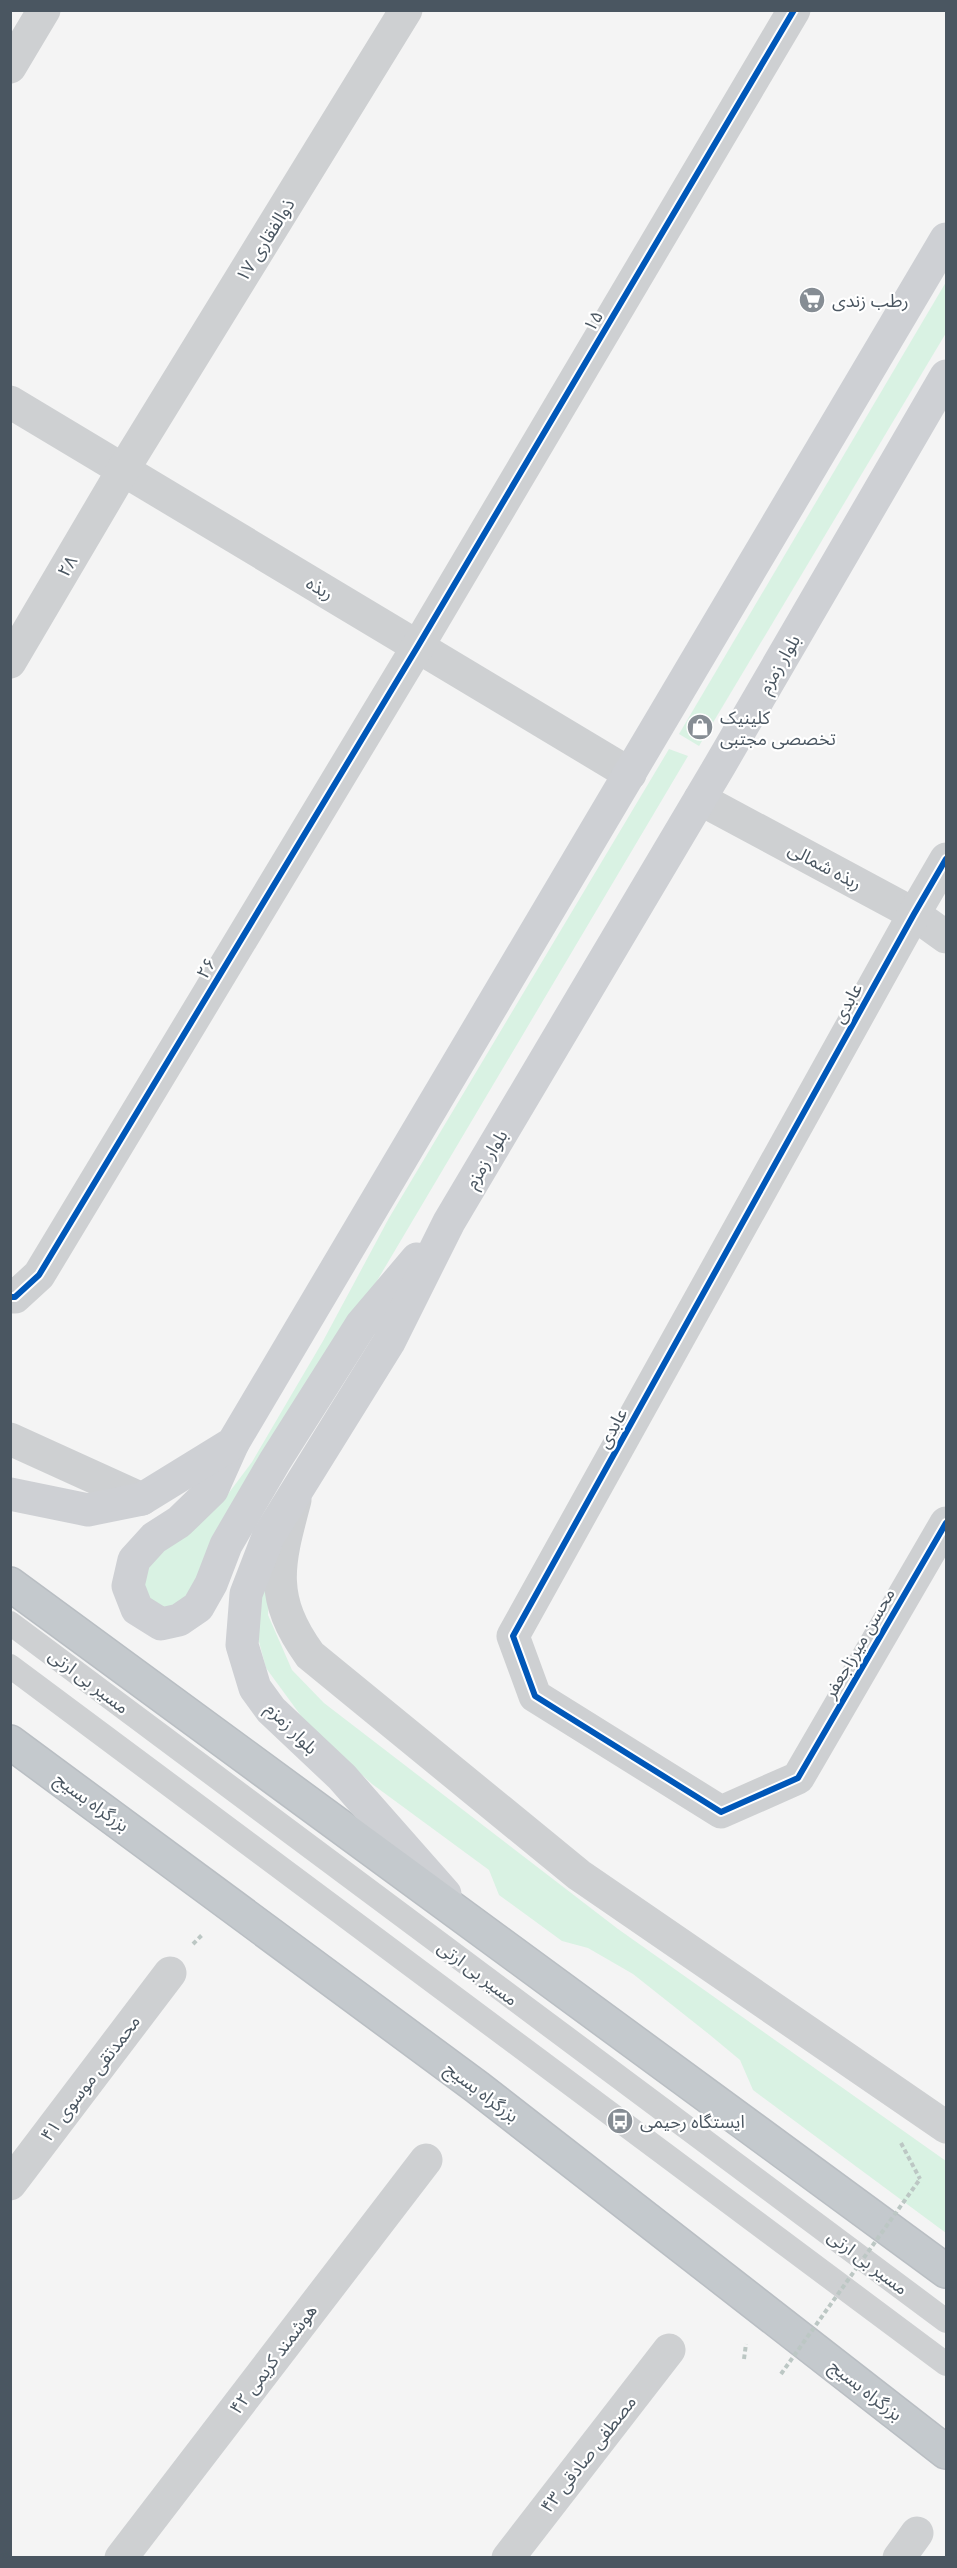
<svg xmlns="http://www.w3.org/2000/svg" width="957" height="2568" font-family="Roboto,'Noto Sans Arabic',sans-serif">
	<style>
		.green { fill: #d9f2e3 }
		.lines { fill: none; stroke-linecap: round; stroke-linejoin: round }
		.trunk-casing { stroke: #b9bec3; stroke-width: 36 }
		.path { stroke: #bcc7c4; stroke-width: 4; stroke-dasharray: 4.5 3; stroke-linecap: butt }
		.service { stroke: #ced0d2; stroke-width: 24 }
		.minor { stroke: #ced0d2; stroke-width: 33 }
		.secondary { stroke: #ced0d4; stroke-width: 33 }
		.trunk { stroke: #c4c9cd; stroke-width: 33 }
		.path-bridge { stroke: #bcc7c4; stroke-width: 4; stroke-dasharray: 4.5 3; stroke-linecap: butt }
		.cycleway-casing { stroke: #fff; stroke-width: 10 }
		.cycleway { stroke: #0057b8; stroke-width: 6 }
		.labels { text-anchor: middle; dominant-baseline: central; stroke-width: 4.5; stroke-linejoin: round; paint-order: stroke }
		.street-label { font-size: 18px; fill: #4a5661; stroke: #fff }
		.poi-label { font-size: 18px; fill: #4a5661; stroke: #fff; text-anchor: start }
	</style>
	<rect width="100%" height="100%" fill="#f4f4f4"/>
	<g class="green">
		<path d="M946,282V333L699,746L679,734Z"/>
		<path d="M669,749L688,756L189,1598L166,1608L146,1599L144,1570L151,1561L222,1502L252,1462L323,1341L389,1218Z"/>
		<path d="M271,1559L268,1615L292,1670L324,1703L618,1929L946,2161V2233L753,2090L740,2060L710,2035L633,1974L588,1948L562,1941L499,1895L489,1870L372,1784L307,1724L266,1668L258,1638L255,1617Z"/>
	</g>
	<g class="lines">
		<defs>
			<g id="trunk">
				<path d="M10,1584L946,2271"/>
				<path d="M10,1742L477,2087L946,2452"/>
			</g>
		</defs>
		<use href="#trunk" class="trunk-casing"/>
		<g class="path">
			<path d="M193,1944L202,1935"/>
			<path d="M901,2143L920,2179"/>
			<path d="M744,2359L746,2344"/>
		</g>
		<g class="service">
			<path d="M10,1623L946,2321"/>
			<path d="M10,1666L946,2364"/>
		</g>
		<g class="minor">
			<path d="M10,67L44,10"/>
			<path d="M10,402L630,774"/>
			<path d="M10,662L123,470L406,10"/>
			<path d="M700,799L914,914L946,937"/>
			<path d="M946,859L914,914L513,1636L535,1696L721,1812L798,1778L946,1523"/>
			<path d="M10,1297H15L39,1275L418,646L794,10"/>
			<path d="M10,1439L142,1499"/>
			<path d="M295,1500C278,1564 268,1597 310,1655L579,1875L946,2127"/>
			<path d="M10,2184L170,1973"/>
			<path d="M121,2558L426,2160"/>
			<path d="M508,2558L669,2350"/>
			<path d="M899,2558L917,2533"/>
		</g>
		<g class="secondary">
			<path d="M233,1443L212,1490L179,1522L154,1538L134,1560L128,1586L137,1609L161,1624L179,1620L198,1607L211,1584L226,1545L275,1461L361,1325L417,1259"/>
			<path d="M10,1494L88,1510L142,1499L233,1443L946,239"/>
			<path d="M445,1894L342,1777L271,1710L255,1688L242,1645L246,1594L268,1537L389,1342L449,1222L720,765L946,376"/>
		</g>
		<use href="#trunk" class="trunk"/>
		<path class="path-bridge" d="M781,2374L920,2179"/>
		<defs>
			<g id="cycleway">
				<path d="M946,859L914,914L513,1636L535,1696L721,1812L798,1778L946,1523"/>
				<path d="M10,1297H15L39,1275L418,646L794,10"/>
			</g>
		</defs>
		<use href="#cycleway" class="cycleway-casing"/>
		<use href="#cycleway" class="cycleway"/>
	</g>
	<defs>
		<symbol id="supermarket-disc" viewBox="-11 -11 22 22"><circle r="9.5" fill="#868d94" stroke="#fff"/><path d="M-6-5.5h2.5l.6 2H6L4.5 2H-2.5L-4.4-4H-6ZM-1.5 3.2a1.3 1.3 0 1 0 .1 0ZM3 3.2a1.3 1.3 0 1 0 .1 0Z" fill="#fff"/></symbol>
		<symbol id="shop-disc" viewBox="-11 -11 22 22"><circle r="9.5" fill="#868d94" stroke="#fff"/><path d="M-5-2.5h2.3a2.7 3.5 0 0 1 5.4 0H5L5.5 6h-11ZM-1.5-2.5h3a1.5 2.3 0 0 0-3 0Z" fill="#fff"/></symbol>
		<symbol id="bus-disc" viewBox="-11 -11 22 22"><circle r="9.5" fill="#868d94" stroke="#fff"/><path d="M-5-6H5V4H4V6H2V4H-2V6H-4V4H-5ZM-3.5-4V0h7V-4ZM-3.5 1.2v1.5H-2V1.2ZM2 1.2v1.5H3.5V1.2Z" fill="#fff"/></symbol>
	</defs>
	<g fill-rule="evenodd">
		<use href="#supermarket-disc" x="797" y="285" width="30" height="30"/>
		<use href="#shop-disc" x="685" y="712" width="30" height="30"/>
		<use href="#bus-disc" x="605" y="2106" width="30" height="30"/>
	</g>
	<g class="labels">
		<g class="street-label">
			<text transform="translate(265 240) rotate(-58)">ذوالفقاری ۱۷</text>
			<text transform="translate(593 321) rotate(-59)">۱۵</text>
			<text transform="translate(67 566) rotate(-60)">۲۸</text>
			<text transform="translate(320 588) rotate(31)">ربذه</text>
			<text transform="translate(779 664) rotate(-60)">بلوار زمزم</text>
			<text transform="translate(825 866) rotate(28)">ربذه شمالی</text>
			<text transform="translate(206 968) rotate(-59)">۲۶</text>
			<text transform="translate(847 1003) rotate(-61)">عابدی</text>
			<text transform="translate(486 1159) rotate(-59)">بلوار زمزم</text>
			<text transform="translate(612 1428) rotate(-61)">عابدی</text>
			<text transform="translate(859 1643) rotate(-60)">محسن میرزاجعفر</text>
			<text transform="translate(89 1681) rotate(37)">مسیر بی ارتی</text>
			<text transform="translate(292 1728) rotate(45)">بلوار زمزم</text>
			<text transform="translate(92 1802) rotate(36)">بزرگراه بسیج</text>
			<text transform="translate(478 1973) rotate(37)">مسیر بی ارتی</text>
			<text transform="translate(90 2078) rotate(-53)">محمدتقی موسوی ۴۱</text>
			<text transform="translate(482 2092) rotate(37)">بزرگراه بسیج</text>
			<text transform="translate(868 2262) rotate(37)">مسیر بی ارتی</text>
			<text transform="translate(273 2359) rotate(-53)">هوشمند کریمی ۴۲</text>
			<text transform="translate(866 2390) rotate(38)">بزرگراه بسیج</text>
			<text transform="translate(588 2454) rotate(-52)">مصطفی صادقی ۴۳</text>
		</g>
		<g class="poi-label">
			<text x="832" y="300">رطب زندی</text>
			<text x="720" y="717">کلینیک<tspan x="720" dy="21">تخصصی مجتبی</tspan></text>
			<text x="640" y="2121">ایستگاه رحیمی</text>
		</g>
	</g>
	<rect width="957" height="2568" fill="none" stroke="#4a5661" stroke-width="24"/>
</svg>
